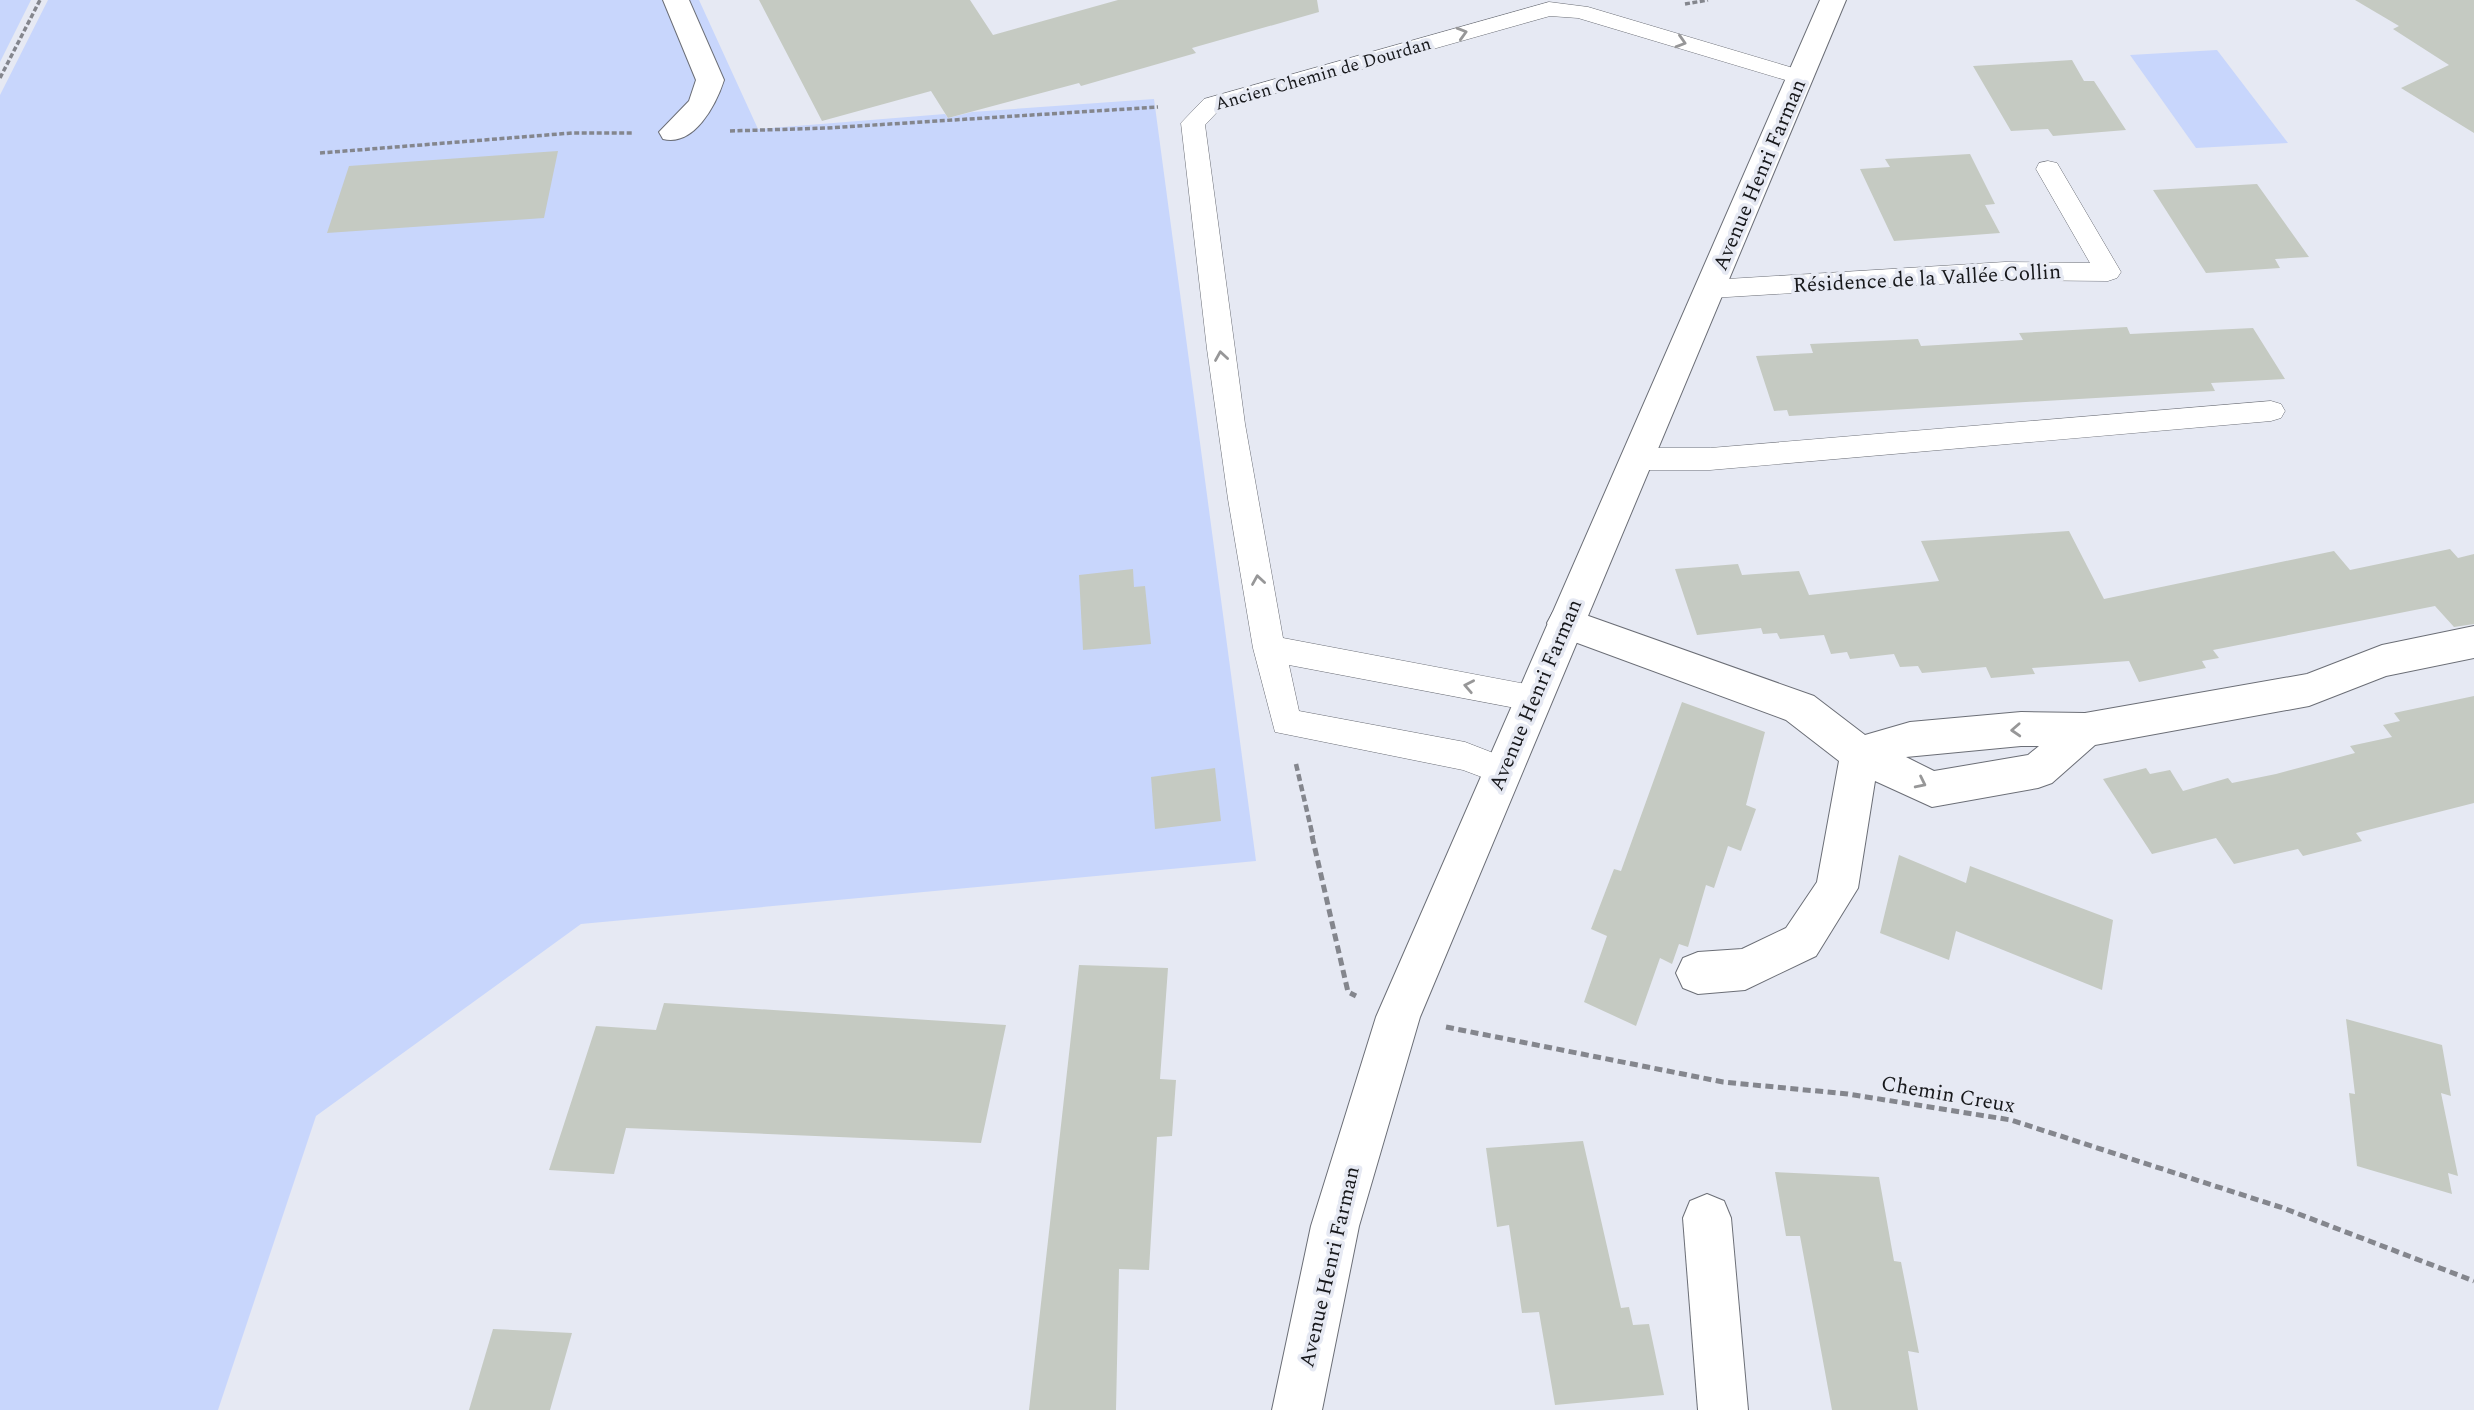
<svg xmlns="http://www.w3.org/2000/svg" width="2474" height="1410" font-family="Spectral,serif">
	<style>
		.green { fill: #c8d6fc }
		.building { fill: #c5cac2 }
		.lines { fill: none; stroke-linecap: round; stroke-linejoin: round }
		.lane-casing { stroke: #6b6e76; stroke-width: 1 }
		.street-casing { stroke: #6b6e76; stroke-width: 2 }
		.secondary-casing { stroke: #6b6e76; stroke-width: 2 }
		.path-far2 { stroke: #84868d; stroke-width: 3.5; stroke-dasharray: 5 2.5; stroke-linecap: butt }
		.path-far1 { stroke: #84868d; stroke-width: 4.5; stroke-dasharray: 7 3.5; stroke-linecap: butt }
		.path { stroke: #84868d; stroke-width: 5; stroke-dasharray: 8 4.5; stroke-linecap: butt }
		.lane { fill: #fff; fill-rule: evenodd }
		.street { fill: #fff; fill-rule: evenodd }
		.secondary { fill: #fff; fill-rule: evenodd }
		.oneway { stroke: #979798 }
		.labels { text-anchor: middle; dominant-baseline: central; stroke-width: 7; stroke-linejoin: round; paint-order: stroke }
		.far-street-label { font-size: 18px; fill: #17181b; stroke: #e6e9f3 }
		.street-label { font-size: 21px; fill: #17181b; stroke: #e6e9f3 }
	</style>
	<rect width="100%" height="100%" fill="#e6e9f3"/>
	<g class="green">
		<path d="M0,0H31L0,62Z"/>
		<path d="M48,0H699L758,129L945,114L948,118L972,112L1154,99L1256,861L581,924L316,1116L218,1410H0V95Z"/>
		<path d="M2217,50L2288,143L2196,148L2130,55Z"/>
	</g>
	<g class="building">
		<path d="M759,0H970L993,35L1118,0H1317L1319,12L1192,48L1196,53L1081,86L1079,83L948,118L931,91L822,121Z"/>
		<path d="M2355,0H2474V133L2401,88L2449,65L2393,29L2399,26Z"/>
		<path d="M2072,60L2084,81H2094L2126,130L2053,136L2048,129L2011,131L1973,66Z"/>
		<path d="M558,151L544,218L327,233L349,166Z"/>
		<path d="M1970,154L1995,204L1985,205L2000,233L1894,241L1860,169L1890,167L1885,159Z"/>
		<path d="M2257,184L2309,257L2275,259L2280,268L2206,273L2153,190Z"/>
		<path d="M2127,327L2130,334L2253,328L2285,379L2211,383L2215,391L1789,416L1787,410L1774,411L1756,356L1813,353L1810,344L1918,339L1921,346L2023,340L2019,333Z"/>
		<path d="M2069,531L2104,599L2334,551L2350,570L2450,549L2458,558L2474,554V624L2454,627L2435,606L2213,650L2219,658L2202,661L2206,668L2139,682L2129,661L2032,668L2035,674L1991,678L1986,667L1922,673L1918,666L1900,667L1894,654L1850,659L1847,652L1831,654L1824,635L1780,639L1777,633L1763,634L1761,628L1697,635L1675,569L1738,564L1742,575L1799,571L1809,595L1939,581L1921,541Z"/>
		<path d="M1133,569L1134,587L1145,586L1151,644L1083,650L1079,575Z"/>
		<path d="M2474,696V803L2356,833L2362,841L2303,856L2298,849L2234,864L2216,838L2152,854L2103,779L2146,768L2150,774L2170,770L2183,791L2228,778L2232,783L2276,774L2355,753L2350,746L2392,737L2383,725L2400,721L2394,713Z"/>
		<path d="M1682,702L1765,732L1746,805L1756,809L1741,851L1728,846L1714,888L1706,885L1688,947L1679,944L1672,964L1660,958L1636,1026L1584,1002L1607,936L1591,929L1614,869L1621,871Z"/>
		<path d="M1215,768L1221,821L1155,829L1151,777Z"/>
		<path d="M1899,855L1966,883L1970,866L2113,920L2102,990L1956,931L1949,960L1880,933Z"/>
		<path d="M1079,965L1168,968L1160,1079L1176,1080L1172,1136L1157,1137L1149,1270L1119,1269L1116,1410H1029Z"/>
		<path d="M664,1003L1006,1025L981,1143L626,1128L614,1174L549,1170L596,1026L656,1030Z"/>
		<path d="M2346,1019L2442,1045L2451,1096L2441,1093L2458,1176L2448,1173L2452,1194L2357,1166L2349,1093L2355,1094Z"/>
		<path d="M1583,1141L1621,1308L1629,1307L1633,1325L1649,1324L1664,1395L1555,1405L1539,1312L1522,1313L1509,1225L1497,1227L1486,1148Z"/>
		<path d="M1775,1172L1879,1177L1894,1261L1901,1262L1919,1353L1908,1351L1918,1410H1832L1800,1236H1786Z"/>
		<path d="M493,1329L572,1333L550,1410H469Z"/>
	</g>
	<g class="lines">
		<defs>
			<g id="lane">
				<path d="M1549,2L1588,7L1810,73L1813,78L1810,83L1802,85L1578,18L1550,16L1220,109L1205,125L1245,424L1283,638L1536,686L1547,690L1552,699L1547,708L1536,712L1289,665L1299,711L1465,742L1514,761L1519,771L1514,781L1503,785L1463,770L1275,732L1253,648L1228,499L1207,349L1181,123L1204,99Z"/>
				<path d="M2048,161L2057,163L2121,272L2117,278L2108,281L2005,280L1711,298L1702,295L1698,289L1702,283L1711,280L2005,262L2090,263L2036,169L2039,163Z"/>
				<path d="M2271,401L2281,404L2285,411L2281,418L2271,421L1710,470H1635L1625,467L1621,459L1625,451L1635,448H1710Z"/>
			</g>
			<g id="street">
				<path d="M663,0H689L724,80C716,105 694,147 663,139L659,132L689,101L696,80Z"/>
				<path d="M1566,608L1814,696L1865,735L1910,722L2021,712L2085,713L2307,674L2382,645L2474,626V658L2386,676L2309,706L2095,745L2052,783L2038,788L1932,807L1875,781L1858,888L1816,956L1745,990L1698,994L1683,988L1676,973L1683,958L1698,952L1742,949L1786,928L1817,882L1839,761L1786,720L1553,634L1547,623L1553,612ZM2021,746H2039L2028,755L1934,771L1906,757Z"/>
				<path d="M1707,1194L1724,1201L1731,1218L1748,1410H1698L1683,1218L1690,1201Z"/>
			</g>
			<path id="secondary" d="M1820,0H1846L1420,1017L1359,1226L1322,1410H1272L1311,1226L1376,1017Z"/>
		</defs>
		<use href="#lane" class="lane-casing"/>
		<use href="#street" class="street-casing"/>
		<use href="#secondary" class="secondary-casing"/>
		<g class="path-far2">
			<path d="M1685,4L1708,0"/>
			<path d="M0,78L40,0"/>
			<path d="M730,131L827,128L1158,107"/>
			<path d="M320,153L572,133H634"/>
		</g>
		<path class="path-far1" d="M1296,764L1313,837"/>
		<g class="path">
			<path d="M1312,836L1348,992L1356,996"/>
			<path d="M1446,1027L1723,1082L1848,1094L2011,1120L2283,1208L2474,1281"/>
		</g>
		<use href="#lane" class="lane"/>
		<use href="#street" class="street"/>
		<use href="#secondary" class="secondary"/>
	</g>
	<defs><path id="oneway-chevron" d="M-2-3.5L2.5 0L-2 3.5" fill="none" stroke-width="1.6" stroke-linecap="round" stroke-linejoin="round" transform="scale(1.75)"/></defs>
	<g class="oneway">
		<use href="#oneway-chevron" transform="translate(1462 33) rotate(-16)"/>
		<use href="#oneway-chevron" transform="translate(1681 42) rotate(17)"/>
		<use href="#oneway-chevron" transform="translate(1221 356) rotate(-99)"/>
		<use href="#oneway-chevron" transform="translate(1258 580) rotate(-99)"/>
		<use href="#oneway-chevron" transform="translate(1469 686) rotate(-169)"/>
		<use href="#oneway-chevron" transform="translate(2016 730) rotate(177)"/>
		<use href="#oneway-chevron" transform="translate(1921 783) rotate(26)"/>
	</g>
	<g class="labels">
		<g class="far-street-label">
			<text transform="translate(1323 74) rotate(-16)">Ancien Chemin de Dourdan</text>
		</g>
		<g class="street-label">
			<text transform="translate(1760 175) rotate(-67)">Avenue Henri Farman</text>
			<text transform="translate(1927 279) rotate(-3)">Résidence de la Vallée Collin</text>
			<text transform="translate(1536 695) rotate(-67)">Avenue Henri Farman</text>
			<text transform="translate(1948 1095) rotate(10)">Chemin Creux</text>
			<text transform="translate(1330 1267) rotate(-77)">Avenue Henri Farman</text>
		</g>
	</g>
</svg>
